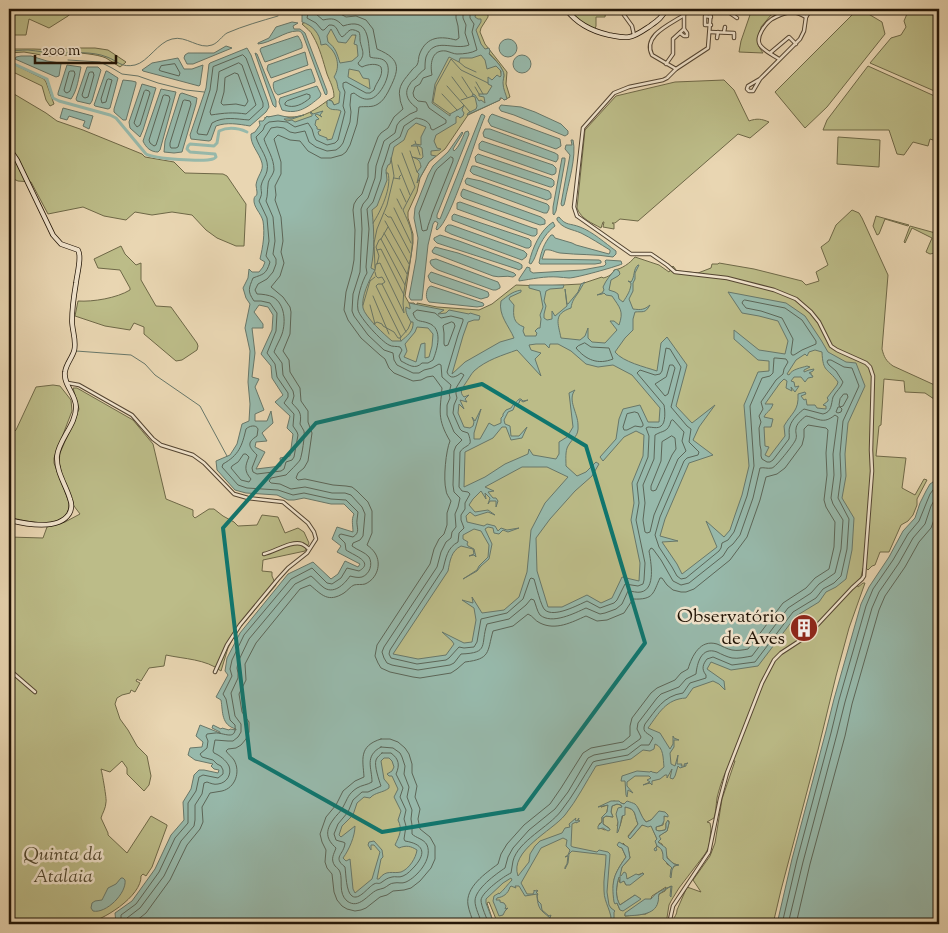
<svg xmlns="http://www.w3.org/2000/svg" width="948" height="933" font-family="'Sorts Mill Goudy',serif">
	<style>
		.green { fill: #bcbc88; stroke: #6e6847; fill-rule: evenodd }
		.water { fill: #97b9ab; stroke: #687769; fill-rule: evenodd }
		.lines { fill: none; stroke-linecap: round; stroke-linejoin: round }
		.shore { stroke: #5c6658; stroke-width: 1 }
		.stream { stroke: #687769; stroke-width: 1 }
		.canal { stroke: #97b9ab; stroke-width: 3 }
		.minor-casing { stroke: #534431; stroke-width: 4.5 }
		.tertiary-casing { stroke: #534431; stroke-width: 5 }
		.secondary-casing { stroke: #211406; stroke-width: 5.5 }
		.minor { stroke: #f1e4cd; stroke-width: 2.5 }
		.tertiary { stroke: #f1e4cd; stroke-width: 3 }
		.secondary { stroke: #f1e4cd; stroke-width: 4 }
		.marked { fill: none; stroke: #0f766e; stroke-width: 4; stroke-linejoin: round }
		.labels { text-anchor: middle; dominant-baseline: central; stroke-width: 5; stroke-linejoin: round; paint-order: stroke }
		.poi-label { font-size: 19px; fill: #211406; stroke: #f1e4cd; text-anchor: end }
		.park-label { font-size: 19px; font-style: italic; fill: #50462d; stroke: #f1e4cd }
	</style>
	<rect width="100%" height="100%" fill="#e9d6b2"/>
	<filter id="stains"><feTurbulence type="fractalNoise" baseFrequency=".004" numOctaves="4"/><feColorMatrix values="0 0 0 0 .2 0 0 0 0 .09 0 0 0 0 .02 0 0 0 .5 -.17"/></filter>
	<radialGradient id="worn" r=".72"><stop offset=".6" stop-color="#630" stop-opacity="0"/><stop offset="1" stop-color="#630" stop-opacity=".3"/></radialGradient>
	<g class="green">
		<path d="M9,9H76L68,16L49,28L29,19L26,35H9Z"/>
		<path d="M470,9H474L476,11L486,13L488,15V17L481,28L480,32L485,44L507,72L506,84L510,97L504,100L502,98H500V100L468,115L445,149L429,162L420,178L417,192L408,212V218L413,234V243L405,296L409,303H414L434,328V389L337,298L336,231L450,31L500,69L503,80C504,76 504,75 503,72C501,64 486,49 479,46Z"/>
		<path d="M571,9H606L605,17H596V26L595,29C584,27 576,20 569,12Z"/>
		<path d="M752,9H785L771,15L761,27V28C756,41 756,43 763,53L739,52L741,41Z"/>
		<path d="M853,9H860L882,22L885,34L827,107L805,128L775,92L852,15Z"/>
		<path d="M909,9H939V93L870,63L891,38L901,35L906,27L904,21Z"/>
		<path d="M305,22L345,30L373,44L382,69L366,101L334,105L332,101L329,100L334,97C334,88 330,82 327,74C323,61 320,48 313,36C311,31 306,28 302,24Z"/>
		<path d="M76,48H95L108,50L126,62L125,63L120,67C115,64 111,61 106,58C97,54 79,53 70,52L68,55L47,56L24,52L9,53V49H34L57,50L59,52H61L63,49Z"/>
		<path d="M9,62L44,79L46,82L54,104L50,106L46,100L42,86L13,72L9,77Z"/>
		<path d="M868,66L939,98V142L930,139L928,146L913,142L904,155L897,154L889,130H823L827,120Z"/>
		<path d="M724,80L734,90L749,121C757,118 762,119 769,122L750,138L738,134L638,221L620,219L615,223H612L614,224V229L603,227L604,222H603L601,228C592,223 581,219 577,208L585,130L616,96L675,82Z"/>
		<path d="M9,91L46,113L57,121L83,130L142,154L145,157L174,162L185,173L223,174L227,176L246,204L244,246H236L217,238L206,230L192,215L172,212L152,215L135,212L126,220L104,216L83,207L48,214L31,182L18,181L9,177Z"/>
		<path d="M327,101V104L344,107L353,152L263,121L265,119V117L266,118L267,116L268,117C277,116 281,117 289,117C304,118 316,109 327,101Z"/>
		<path d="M838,137L880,140L879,167L837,164Z"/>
		<path d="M852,210L859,213L862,218L888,275L882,349C884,357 886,361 893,366L939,387V420L938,422L934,421V399L925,393L905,392L904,381L884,379L881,425L879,426L876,456L906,458L902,488L915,495L924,479L927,480L917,499V505L913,515L908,521L901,525L889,552H880L875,565L872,566L868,570L866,568H863L861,577L857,582L858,587L863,583H865L849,628L836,676L818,750L781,890L773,924H671C672,919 677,916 677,910L687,887L701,892L693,880L710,856L715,843L722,799L735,761L732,760C725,771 720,785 717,798C716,805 716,812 714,818L707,822L710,823L711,829L709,847L705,854L679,888L671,901L669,905L666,924H498L489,902L487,903L494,924L452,854L283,924L385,683L453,364L418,310L417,303L437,307L479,310L492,304L516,285L543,286L581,284L602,277L603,278C608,277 613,274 614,270C622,269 630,263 635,257L659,265L669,272L673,266L677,271L698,273L711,268L712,264H718L719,263L754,269L802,281L806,285L819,281L816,272L828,265L821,247L829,241L836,225ZM614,801L638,808L642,817L646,822L651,820L656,815H668L664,816L663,825L656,827V830L659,831L665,830L666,828V823L669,821V823L667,831L660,835L658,842L662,844C665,854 668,863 678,865L674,866L673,868L667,864L661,848L657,846L656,841L657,839L651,825H642L630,839L628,836L638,824C634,815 637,809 625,807L620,826H617L622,808L621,805L617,804L612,806L611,812L613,817L606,816L603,818V824L609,828L605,830L600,828L599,824L602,822V817L607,812L608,805L601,807ZM623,843L628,848L630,858L622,867L619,876L627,879L643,873L626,885L624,881L619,882L621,877H619C616,886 615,898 620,905L635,895L620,910C609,886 612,877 626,857L622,848ZM666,887L665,891L659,894L656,906L646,914L625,916V914L651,899L652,896Z"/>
		<path d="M876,216L909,225L908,226L885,219L879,234L877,235L873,226Z"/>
		<path d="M910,226L939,234V252L930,254L926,252L932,238L912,228L905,243L904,242Z"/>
		<path d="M121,246L125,254L136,265L141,263V280L156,306L171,307L197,343L198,346L197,350L182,360L176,361L144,334V327L134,323L130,330L105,326L75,316L78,301C93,302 117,298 130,290V288L120,270L98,268L94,259Z"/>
		<path d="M53,385L60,386L71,400L72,411L54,458V463C57,472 68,497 69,504C69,533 25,521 9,517V437L16,430L36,387Z"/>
		<path d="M73,388H77L133,420L153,444L166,499L193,510V516L195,518L209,509H214L223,516L234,522L238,526L257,525L262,515L278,517L285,533L298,528L304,532L309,543L305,551L263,560L262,571L272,572V576L276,585L237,631L228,648L221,671C206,659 184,659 166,655L164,666L149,668L141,681L137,679L136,681L140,683L135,692L131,690L130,693L122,695L117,698L115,704L120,719L128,730L137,746L147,756L151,776L149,785L144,791L127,774V768L122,761L110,772L101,769C102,772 107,800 106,802C106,808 102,814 101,818L108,833V835L127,853L151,816L167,825V826L152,867L146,876L143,874L141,876C142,896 102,922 83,924C78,924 73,922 68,921L67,924H9V537L43,538L47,527L65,522L80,514L74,506L62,476L59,462L60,453L79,409Z"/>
	</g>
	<g class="water">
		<path d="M304,9H473L476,12L475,17L478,19H481V22L476,30L481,44L485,49L489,48L490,51L489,54C494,59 500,64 503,71C505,75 503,79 503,83C503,89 506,94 507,99L504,100L502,98H500V100L467,115L468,113L476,109L477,106L475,97L472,96L473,94L475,95L479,101L481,100L485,103L484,97L479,96V94H487L492,86L488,84V77L492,80L497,75L500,77L501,76V71L496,66L487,69L485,60L481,55L472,58H460L459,62L449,57L435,84L432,103L450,116V114L461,108L464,105L462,110L464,113L463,116L460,118L458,116L456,117V123L436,135L434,141L437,148L441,149L440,150L431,151V155L436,156L429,162L417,183L419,174L417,172L421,167C420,160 418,159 412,157L421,159L423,157L422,148L419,146H411L415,144L421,145V137L426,127L416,123L408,130L404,140L394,147L390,164L388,165L386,170L387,180L377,206L372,210C374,229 375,250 371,268L375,270C369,280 361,297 363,308C365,317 385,335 392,341H401C407,336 414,331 413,322H411C408,317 405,312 406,307L410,309V307L409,303L444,310L438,314L446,313L449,310L469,314L470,313L480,316L479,320H474L468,322L463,336L452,374L465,362L500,342L514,338C509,326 498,315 501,301C508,296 511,292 521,290V292L510,297L509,299L514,305C513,316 513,323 524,327L523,331L525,336H536L537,333L535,331L538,328H540L541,319L540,315L543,307L540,291L529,288V285H564L563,288L550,289L546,291L544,301L546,306L544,314V318L547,320L552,319V311L555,316L567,306L565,289L567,304H568L578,292L581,284L585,282C582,285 581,289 578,293C574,299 572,301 571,308C553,314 558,323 561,338L580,340L585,336L588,328V338L592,342L605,343L617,330L610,321H614L619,325C624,311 620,308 612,296L606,295L604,293L602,294L597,295L602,293L604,290L603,287C606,280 611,274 616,269L619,271L620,274L618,276L611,280L609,290L615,292L618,294L619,299L623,302C627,296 631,290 631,283L628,281L631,282C635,277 633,269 638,265H639L635,273V279L633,283V291L629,299L633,309C641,310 644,310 650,305C645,314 643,311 635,312L633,319V330L625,338L615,352C623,362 645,367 657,371L661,343L667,337L687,365L676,406L692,423L715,405L699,427L693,440L713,455L689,463L665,519L660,536L678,541L662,542L677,564L682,574L717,547L706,521L724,537L730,530L735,515L742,495L749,466L744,405L758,372L769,371V361L758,360L734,339V330L759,350L785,354L788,341L778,321L759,316L742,313L728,292L786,303L805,316L821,340L828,352L846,362L856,363L865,386L848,423L845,454L846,476L842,498L854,518L852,550L846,579L836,587L826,592L819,602L796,616L758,666L731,670L711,662L707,669L724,681L725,690L719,684L713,681L693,688L686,698C666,699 659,713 648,728L660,733L670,749L673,744V736L674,738L679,740H674V747L670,753L671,764L675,766L678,755L677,764H682L681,766H685L684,764L688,763L686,764V766L680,768L678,766L675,776L673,779L670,778L672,769L667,778V775H665L660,779L652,781V785L650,783L643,785L650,782L647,780L651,778L649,776H635L627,782V786L633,793L628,790L627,797L626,795L625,781H621L622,776L637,771L650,772L651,771L652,772L657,773L664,767C663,759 664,747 655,744L654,749L650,751L643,750L631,759L596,766C586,782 577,800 565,815C552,831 509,851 518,876L529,862L530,854L535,846L540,841L562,833L565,828L570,827L569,824L576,818L575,820L577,821L579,818L578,820L580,821L576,823V822L572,824L571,846L573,847L597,852L599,850L608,852L610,854L607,892L609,905L611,908L615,911L614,912V924H611C613,913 604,903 604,891C603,879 606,867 606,855L572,851L569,854L568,863L565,869V867L567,864L568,856L565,857L568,855L570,850L566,846L567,840L563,838L541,848L521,883L527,894H533L534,892V890L535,891L537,890L538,891L536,892L538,894L537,896L538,901L541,904L542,910L549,916L551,915L550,918C548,916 545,914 543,912C538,908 537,900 537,894L525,896L519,886H515L516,888L511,886L510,887C508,894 503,897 497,898L496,900H500V902L504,903L506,906L505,909L508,908L505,911L503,915L499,916L493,901L494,896L499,893V894C504,890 507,885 512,880L511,878L503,883L486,899V903L494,924H116L115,913L132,901L155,869L171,835L184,820L183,802L191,789L194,775L199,770H204L218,773L219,770L214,769L211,766L213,764L195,760L188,755L190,748L202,747L203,742L196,736L200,725L220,733V732L212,728L213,725L221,729L222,728L229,730L230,729L236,730V729C221,725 223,712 221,700L216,697L228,675L225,671L227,658L240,633L288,574L313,562L331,579L338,574L345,561L358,567L360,564L337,552L341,546L332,539L337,527L353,532C353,525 351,520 354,514L344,504H331L304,498L294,500H288L277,495L246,493L235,490L217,470L216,461L230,455L237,444L242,424L249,421L250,404L248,382L250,351L245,328L250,304L246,298L243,288L248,278L249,269L252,272H259L263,267L265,262L260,259C263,246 265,234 263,221C261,213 253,207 254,199C255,194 257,198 257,192C257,190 256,187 256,185C257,176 264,171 262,163C259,152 250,145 251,134L255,132L260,125L259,121H263L267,116L268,117L278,115L291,118L304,115L292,119H284L287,121L292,120L295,122L312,116V114L310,113L311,112L313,114L323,111L320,115L322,117L317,114L315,115L319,119L316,120L315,125L317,127V129L321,130L318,132L319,135L327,138V140L332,139L341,111C336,108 332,112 327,106V101L328,100L332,101L334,105L339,103L340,92C336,87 339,83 334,77C341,66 337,52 326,44L321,45C320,33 312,25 302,22V13L304,11ZM331,29L338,42L346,43L352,35H356L354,44L357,45L358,56L352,61L340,63C337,54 336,48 328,42L327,36ZM349,69L359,71L363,78L369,79L370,89L348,77ZM259,305L268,307L273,315L272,330L261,354L271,366L272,378L283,395L275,402L290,416L287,428L293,434L290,456L280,458L281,466L256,469L265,452L255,447L256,442L267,441L262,433L273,423L271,411L267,421H255V414L264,410L255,387L259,379L252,377L255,353L252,328H263V324L254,312ZM417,327L428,328L433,334L432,346L429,357L425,358V343L421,344L416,362L404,357L407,351L405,344L415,332ZM536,344H545L549,348L550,344H558L571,351L586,364L598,367L613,365L632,375L660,408L659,422H648L640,405L623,409L619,419L616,439L600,457L603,461L624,437L636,431L644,435L643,456L632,483L634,503L631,520L640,563L639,581L622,577L612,598L601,603L587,595L562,607H548L537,571L536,538L550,519L575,491L592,476L599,464L596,462L586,472L577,476L566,466C566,460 565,451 568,446C573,437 579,437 578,425C578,413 567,400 575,390L569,393L573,427L567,437L559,442V454L556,459L533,455L529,449L528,454L505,464L485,477L464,487L465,452L493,438L502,427H506L511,440L522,438L527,427L519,436H511L510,426L505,424L504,420L508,412L513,410L515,405L519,403L520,400L523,402L528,400L523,401L521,399H519C517,402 514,403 511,408L506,410L503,414V416L501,418V423L494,426L489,423L480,439H474V433L481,409L475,421L472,417L474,422L473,426L470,428L464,427L458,413L459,404L464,409L460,400L467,402L465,399L469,395L464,397C459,392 462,389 465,384C468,380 471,374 474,371C486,360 503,355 517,350L541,376L535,359L541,353L531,350L529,345ZM815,350L822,352C823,373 827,367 838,382L837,385L827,398L828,399V401L823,405L826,406V409L817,408L815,405H807L806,399L804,400L801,396L806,394L805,392L798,394C799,411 792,412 784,426L785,436L769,457L765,455L769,447L765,446L764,427H771L773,419L764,417C766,412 771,411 773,404H765L780,383L784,379L787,381L786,388L792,391L791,387L795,392L799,386L795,387L794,382L791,381L794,377H801L805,382L808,378L813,377L812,375H811V373H809L813,371L814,369L809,370L804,372V370L810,367L807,366C801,368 792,369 789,375L787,374L796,360L805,354L807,356L809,352ZM522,467H547L568,477L545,503L531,530L527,572L519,597L504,610L482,613L472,597L473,603L462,600L474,608L476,620L472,642L464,643L442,632L452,641L454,644L446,655L418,659L393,654L448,571C450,561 451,551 461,546L473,549L474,554L469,556L474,555L476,557L474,549L468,546L467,544L468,542L463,539V535L474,529L481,531L489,545L488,557L479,566L477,570L463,579L477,571L481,566L489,559L492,544L485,529L488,527L493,528L494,533L499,534L503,530L508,532L519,528L507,530L501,528L498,531L495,526L487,524L484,526L467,522L466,516L470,512L475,516L488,512L495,515L488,510L475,512L469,505L473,499L481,491L486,499L485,493L490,498L488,504L490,501H496V507L498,501L496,498H493L488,492L494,491L485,487ZM384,758H389L392,761L394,767L392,771L387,774L389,776H392L398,789L394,797L401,811L398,820C403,830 399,836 395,845L399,848C406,845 411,846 417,850C416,858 409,869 401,872C393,874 386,869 379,879H377L381,859L383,857L382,850L374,841L369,842L368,845L371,850V845H374L380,852L372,879L355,893L353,889L350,859L346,861L343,858C349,850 355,836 355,826L341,837L339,835L342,826L353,815L357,803L364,797L370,798C375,792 383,793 389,788V785L384,779L381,761Z"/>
		<path d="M292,22L298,23L293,26L294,29H300L305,33L327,91V94L326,95L325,94L303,35C301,32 301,31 297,31C285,31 271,43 258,44V43L269,38L276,27Z"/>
		<path d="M297,36H298C300,39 303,44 302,48L271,60L265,62L264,60L260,50L261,48Z"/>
		<circle cx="508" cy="48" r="9"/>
		<path d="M226,46L232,48L193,64H187L184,58L185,55L188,53H214Z"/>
		<path d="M247,48L251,55L268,102L269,107L266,112L250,126C238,124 227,122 216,126L211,140L209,141L191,139L190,135L206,88L209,64L210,63Z"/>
		<path d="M305,52L308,65L271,78L267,69L268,65Z"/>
		<path d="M255,53L257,54L276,101V107H275L273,105Z"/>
		<circle cx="522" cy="64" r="9"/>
		<path d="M21,56H31L47,61L60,63L61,64L59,76L56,77L15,59L16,57Z"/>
		<path d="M178,58L184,69H192L203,65L200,85L199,86L143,71L142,70L152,63Z"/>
		<path d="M67,65L81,67C79,77 77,91 71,99L58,95V93Z"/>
		<path d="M87,67H98L101,70L92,101L90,104L77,101L76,99Z"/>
		<path d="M311,69L315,80V82L278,95C274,93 272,85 274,82L306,70Z"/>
		<path d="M106,71H107L118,78L110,108L108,109L95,106L94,105Z"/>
		<path d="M123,80L132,81L136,82V84L126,120H123L114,112V109Z"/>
		<path d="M142,84L156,88L143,130L140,137L130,128L129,122Z"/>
		<path d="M317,86L321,94L320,97C308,107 298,115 282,110L279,102L280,98Z"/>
		<path d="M161,89L176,92L160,150L158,152C151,152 146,148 143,141Z"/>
		<path d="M182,93L197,98L196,104L182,152L174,153L164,152L165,141L180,94Z"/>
		<path d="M501,105L521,107L535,112L561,124L568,131V134L565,136L514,115L501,111L499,108Z"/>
		<path d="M63,108L93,116L89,129L83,126L85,121L69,116L67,120L60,118Z"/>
		<path d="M482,114L485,116C476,136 451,222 437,230L436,229L438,223L435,221L433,224L428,245L422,300H411L409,297L416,259L418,238L414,218L415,208L428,175L433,166L448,152L462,132L463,133L453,149L454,151C459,147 462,139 465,132L468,131L469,134L437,215V218L440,219L481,115Z"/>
		<path d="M492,114L560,139L561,146L556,149L491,126L488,121L490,116Z"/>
		<path d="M485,129H490L555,153L558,155V159L556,162L484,137L483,133Z"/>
		<path d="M571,140H573C577,156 568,184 565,201L564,205L562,206L561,204L570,155L565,149L566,145H572Z"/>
		<path d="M482,141L553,165L556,168V172L555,174L552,175L481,150L479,149V144Z"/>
		<path d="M478,154L552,179L554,181V185L552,187H550L476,162L475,157Z"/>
		<path d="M562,158H565V161L556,211L554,215L553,214V207Z"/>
		<path d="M472,166H475L549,191L551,194V198L547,200L473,174L470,171Z"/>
		<path d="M467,178L481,181L547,204L549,206V209L547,213H544L476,188L466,184L465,181Z"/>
		<path d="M463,189L541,217L545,220V224L540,225L463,198L461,196V193Z"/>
		<path d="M460,202L533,228L537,229V234L535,236H532L457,209V203Z"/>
		<path d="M454,214L529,239L531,241V246L529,248H526L452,220V216Z"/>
		<path d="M559,217C566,226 570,223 580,227C593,232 605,243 616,251V254L613,257C596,254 578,255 560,253C554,252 551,249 545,250L542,259L599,260L601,261V263L595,264H540L539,263C541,252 544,243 551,235H553L555,238L572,243L576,245L609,254L610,252V250C600,244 591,238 581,233C572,229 563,229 557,220V218Z"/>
		<path d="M553,222L555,226C547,232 542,240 538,249C536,254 535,259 531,264L529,263C532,249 540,230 553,222Z"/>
		<path d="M448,225H451L524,251L527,254L526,257L522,260L451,234L445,231L446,227Z"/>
		<path d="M440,235L459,241L519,263L522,265V268L519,270L517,269L437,243L434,240V238Z"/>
		<path d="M435,247L458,253L514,273L516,275L513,277C506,275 500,278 493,276L433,253L432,251Z"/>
		<path d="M436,259L498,282L500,286V288L496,290H493L438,270C434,268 431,266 430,262L431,260Z"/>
		<path d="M606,260L621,261L622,264C615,267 576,278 569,278C565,278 562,277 558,277C545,276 532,279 519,281V279L527,267L530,268V271L533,273L582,270L604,266L606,264L605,261Z"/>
		<path d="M431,272L483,290L488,292L489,295L488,297L481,299L431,282L430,281L428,276Z"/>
		<path d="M431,286L483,303L484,305L483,306L477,307L429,302C425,298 426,291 429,287Z"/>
		<path d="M938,475L939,476V924H777L792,859L826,731L834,699L861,604L869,587L889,557L903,531L915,518L920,503L926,491L930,484L933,482Z"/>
		<path d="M611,801H619L621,803L624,804L627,801C630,802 633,803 635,804C639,807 641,817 646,822L651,820L659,811L665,812L668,815V817L664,816V821L662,825L656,827V830L659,831L665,830L666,828V823L668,820L669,823L667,831L659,836L661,839L658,842L666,848L667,858L674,864L679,865L674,866L672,870L671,878L670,877L671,869L672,868L663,859C663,853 663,849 657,846L656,848L657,850L655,851L654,849L657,846L655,841L657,839L651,826L648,827L642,825L630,839L628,837L638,824C634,815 637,809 625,807V815L622,816L620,826L618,832L617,833L618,822L616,814L618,808L622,807L621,805L617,804L612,806L611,812L613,817L606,816L603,818V824L610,829V830L608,831L603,828L598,829V826L602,822V817L607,812L608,805L598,807Z"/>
		<path d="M619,842L628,847L630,858L622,867L620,876H621L624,872L626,873L627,879L636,874L639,875L643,873L644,874L630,885H626L624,881L620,883V877H619C616,886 615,897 620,905L635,895L641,899L623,911L620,910L617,903L615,904L614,902C611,881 614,874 626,857L622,848L619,847L617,845Z"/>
		<path d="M121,878H123L125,880C127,893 106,914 93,911L91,908L92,903L95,901L102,900L108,888L116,884Z"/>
		<path d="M671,886L659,894C658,896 659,899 658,902C655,916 636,915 625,916V913L645,899H651C656,892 664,889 672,886L671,897L670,896Z"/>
	</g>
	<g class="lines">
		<g class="shore">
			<path d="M456,9V18L458,26L459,38L456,40C441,36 427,36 420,53C418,57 419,62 417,65C416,67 413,68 412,70C405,79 397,86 400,98C400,102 402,105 403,109L394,117L388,128L381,133L378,137L368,164V177L362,194L357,199L354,204L353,210L355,230L354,260L352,271L346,292L344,310L348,320L361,338L380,355L385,359L389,368L394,373L413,381L421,380L427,377L433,376L434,377L442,388C440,411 437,419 450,441C446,450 443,479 446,490C446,494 449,497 451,501L447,513V525L444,534L439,539L434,549L430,564L377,645L375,656L378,663L381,668L390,672L413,677L420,678L451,673L457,669L465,662C491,659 487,652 493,631L513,626L528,614C533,616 535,621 540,623C556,631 572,622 586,616L597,621L607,620L624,613L633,599C654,600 653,593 660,578H662L667,585L673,590L681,592H686L694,589L730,560L747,537L760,500L766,477L777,474L785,468L802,445L804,437V429L808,425L826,428L828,430L826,453L827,475L824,500L826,507L835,522L834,547L829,569L815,578L806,588L783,603L748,649C743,650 737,651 732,650C727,649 722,646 717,644C700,639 692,656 688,669L681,673L675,680L657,688L651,693L632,718L630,726V736L623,742L591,748L583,753L561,788L550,804L524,825L507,844L501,854L498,864C486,873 465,887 468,905C469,911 472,918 474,924"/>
			<path d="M463,9V18L466,25L465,33L469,45C454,51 434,36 426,57C425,61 425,65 425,69C421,72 419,74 416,78C413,81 412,80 410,84C403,93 408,102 417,108V111L410,114L400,121L397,125L395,133L384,141L376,166L375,178L368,198L363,204L361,209L362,229L360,272L353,294L352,311L354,316L368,335L384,350L393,353L394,360L397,365L413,373H419L424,370L432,368L439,364L441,365L442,377L451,385L449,393L450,398L447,405V415L454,432L462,440L456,446L454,451L453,485L454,492L460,498L458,507L455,514L456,527L452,532L451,538L446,542L441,552L437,567L384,647L382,652L384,658L387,663L392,665L418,670L450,665L454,663L461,654C490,653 480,645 487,624L509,619L526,605L531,599L534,600C536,605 537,611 540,615C552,625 575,613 586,608L600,614L605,613L616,609L622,604L628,591C632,591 637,593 641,592C656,589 651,562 649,551L651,548L653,549L661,560L673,581L681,585L689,583L723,556L728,548L733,544L740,535L753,498L760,468C764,467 767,469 772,468C776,467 793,445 795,441C798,436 795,433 796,429C796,424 802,419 806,416C818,418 823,425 835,415L838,417L833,454L834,475L831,498L833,504L843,520L841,549L835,573L819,584L811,593L788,608L752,656C746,657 738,659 732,658C727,657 721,654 717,652C701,646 697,664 696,674L686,679L679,687L661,694L657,698L638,723L637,729L641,737L640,739L626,749L594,755L588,758L568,792L555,809L529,830L513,848L508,857L505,868C496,874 475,889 475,901C475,908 480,917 482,924"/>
			<path d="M470,9V18L474,24L472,32L477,50C472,53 464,54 457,54C454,54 450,52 446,51C431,49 430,65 432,75L423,78L420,84L415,87L413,93L414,97L418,101L426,102L429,108L446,120V123L433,130L431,129C430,121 423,119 416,118L404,126L400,137L390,144L385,160L382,168L381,179L373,202L367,209L369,229L366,267L367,273C362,281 356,300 358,310C360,318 382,342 389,345C392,347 397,346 400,347L402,350L399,356L401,361C409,365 415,370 422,363H428L433,360C437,350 444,328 428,323C420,320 416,323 413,313L417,310L435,313L441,318L451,316L463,319V321L458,335L447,372C450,380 456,377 461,373L464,375L456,388V394L457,398L454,405L453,413L460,429L462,431L468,433C469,435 471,442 470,443C469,446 463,447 460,452L459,487L462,491L468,492L470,494L465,503V509L461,515V520L464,528L459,533L458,542C447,548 446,558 443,569L390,650L389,654L391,658L417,664L446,660L449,658L459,647L464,648L474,647L477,642L481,619L507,613L523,599L530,579L531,578L534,579C536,585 541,607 545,610C554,618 578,605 587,601L600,608L614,603L617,600L625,584L638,586L643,584L644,580L645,563L636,520L639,503L637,484L648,457L649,436L646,428L648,427C652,427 658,429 661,426C666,423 665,410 664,405L637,373L640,370L655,375L660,374L662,371L666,348L670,349L681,367L671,407L687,426L691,429L689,442L699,452L698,455L687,458L684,461L660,517L655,535L659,547L672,567L677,576L681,579L686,578L719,551L721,548L722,543L728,540L734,532L747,496L754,466L750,406L762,378L770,376L773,373L774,358H776L786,359L788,362L784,369L783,374L776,380L761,402L763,409L759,416L761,422L759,428L760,445L761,450V456L762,459L767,462H770L773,460L789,439C790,435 788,430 790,426C792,419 800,412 804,409L823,414C832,412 831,404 833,397C836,391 841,388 843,382L836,371L829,365L827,362L828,360H831L844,367L852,368L859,386L843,421L840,454L841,476L838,498L849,519L847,549L841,576L834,583L823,589L816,598L793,612L755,662L732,665L713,657L707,659C703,664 701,669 706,675V678L690,683L683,693C663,696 656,710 645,724C641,733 649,733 653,738L649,745H641L628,755L596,761L593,762C582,779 573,796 561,811C549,827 518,841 513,861C512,865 512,869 511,873C504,876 482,892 481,900C481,906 487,919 489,924"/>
			<path d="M243,55L246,58L263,103V107L249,120C236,119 224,116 212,123L207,135L198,134L197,132L210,90L213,67Z"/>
			<path d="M239,63L242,65L256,105L246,114C233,112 224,113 211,115L210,112L217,90L219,72Z"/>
			<path d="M175,64L180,73L179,76L161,71L159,70L161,66Z"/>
			<path d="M71,71H74L75,74L70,91L67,93L65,92L64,90L69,72Z"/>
			<path d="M91,72H93L94,75L88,97L85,98L83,97L82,95L89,73Z"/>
			<path d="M235,73L238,74L248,101L247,103L245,106L236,104L223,105L221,103L224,92L225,78Z"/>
			<path d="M109,79L112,80L106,102L102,103L101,99L107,80Z"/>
			<path d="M146,90L149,91L150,93L140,125L137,127L134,123L144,92Z"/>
			<path d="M307,94L310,95V98C303,104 294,109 285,105V103L287,101Z"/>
			<path d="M165,95L169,96L170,99L158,139L156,145L154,146L150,143L149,140L163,96Z"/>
			<path d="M185,100L190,101L191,104L178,147L176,148H171L170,146V143L183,101Z"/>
			<path d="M451,157L453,158V161L432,214C431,219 428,224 427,230L423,231L422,230L419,213L435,172L437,169Z"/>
			<path d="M745,300L785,308L802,320L816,341V344L802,350L794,355H792L791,353L793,339L782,318L761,311L746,308L742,303L743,301Z"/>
			<path d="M452,322L454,323L455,326L448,345L445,346L444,344V333L443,326L444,325Z"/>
			<path d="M585,343L591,347L609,348L613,359C598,365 586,360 576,348L578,346Z"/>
			<path d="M670,365H673L675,368L668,394L665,396L655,384L666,377Z"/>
			<path d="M844,394H847L848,397L843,406L840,407L842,409L841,412L838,413L836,412L838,407H840L839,405L840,399Z"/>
			<path d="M635,412L638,413L643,424V426L641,427L635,426L627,430H624L623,427L627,414Z"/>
			<path d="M673,420L684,432L682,441L686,451L678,459L654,515L650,532L647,533L645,532L643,520L645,503L643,485L654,459L655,435C663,430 668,433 671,421Z"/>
			<path d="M672,436L675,438L676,449L672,455L656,490L653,491L651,490V486L661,461L662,442Z"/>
			<path d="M244,454H246L249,457C245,466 244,471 251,479L249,482L241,480L231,468L232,466L238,462Z"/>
			<path d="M381,739H390L398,742L405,748L409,754L412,764V773L417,786L415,797L420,809L418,819L420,829L430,837L435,846V859L431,868L420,881L411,888L404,890L393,891L387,895L380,897L366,908L361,910L355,911L347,909L342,906L337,900L334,892L332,874L327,868L325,862L326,850L322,842L320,834L326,817L336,805L343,791L355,781L364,777C363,760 358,746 381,739Z"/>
			<path d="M381,747L393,748L400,753L402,757L405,766L404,774L409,787L407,797L412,810L411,819L412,825V834C416,838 424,839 427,845C433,859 417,877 406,882C402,884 398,882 394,883C390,883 388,886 384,888C382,889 379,889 377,890C368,894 359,910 347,901C338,893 343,881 340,872C339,869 337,868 335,866C330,859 334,854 336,848C326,839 325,831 333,820C336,815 341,812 343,807C348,798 348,794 357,788C362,785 367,785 372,782C372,768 364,756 381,747Z"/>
			<path d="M382,753H391C399,759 400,765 396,774L403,788L400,797L406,810L404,819L406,826L404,839L405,841C423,844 427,852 415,866C411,870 408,874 403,876C399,878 395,876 392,877C387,878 385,880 382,882C378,885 378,882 374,884C368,887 359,901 352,896C346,892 346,874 345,867C332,857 344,855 345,843L343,842L339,841L336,840L334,834L338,824L348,812L353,800L362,792H368L381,786C379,780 374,766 376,760C377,757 380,755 382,753Z"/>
			<path d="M121,924V915L136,904L159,872L175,838L188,823V803L196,791L199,777L203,775L218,778L223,774V770L221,766L217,764L213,760L202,757L200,754L207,748L208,741L206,736L207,734C210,734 212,733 215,733C223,732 237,742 235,725L230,720L226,699L223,694L232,676L230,669L232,660L244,635L291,579L312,568L327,583L332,584L341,578L347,568L359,571C375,562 353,555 346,550L345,543L339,537V535L341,534L353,537C361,532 356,527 357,520C357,517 358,515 358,512L346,500L331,499L304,493L293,495L278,490L247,488L238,485L222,467L223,464C239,455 242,446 246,429C249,426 256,424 258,429L257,436C246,443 249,447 257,455L252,468L253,472L257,474L281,471L284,469L286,462L292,460L294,457L298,435L297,432L293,426L294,414L284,403L288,397V393L277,377L275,364L267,353L276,331L277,313L270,303L261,301H254C247,291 249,288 253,278C263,274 266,275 270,262L266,256L269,241L267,218L259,201C263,192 261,194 261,186C262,180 266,176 267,171C270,159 259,148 256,137L263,130L265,125L269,122L278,121L287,122L295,127L308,123L312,129L314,136L316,140L327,145L335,143L338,140L345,112L343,106L345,92L343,87V83L346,82L366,93H370L374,90C376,82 384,76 381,67C377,63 368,64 362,67L359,65L358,63C367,54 361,49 360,40C360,37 360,34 359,32C348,26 349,33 342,37C337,33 338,24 329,25L324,30H322L316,23L307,18L309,9"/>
			<path d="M127,924V918L140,908L164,876L181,841L194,826L195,820V805L202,794L204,783L207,782C210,783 214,785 218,784C227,783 232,774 229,766C226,760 219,755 214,753L213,751L215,740L228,741H233L238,737L241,732V724L235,716L231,693L238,678V673L237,668L238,662L249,639L295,584L311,576C315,579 319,584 323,587C333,595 344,585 350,576C354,577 358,578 362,577C370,574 373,564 369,557C365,552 357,550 352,546L353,543L360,540L363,536L365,514L362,507L351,495L345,493H332L305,487L291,489L280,484L271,483L269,481L271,478L286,475C288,473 299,462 300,460C302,455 305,436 304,431C303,429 301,426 300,424C302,412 299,411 292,403L294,396L293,391L283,375L282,363L274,352C276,346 280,340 282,334C286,322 285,304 273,297C269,295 262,294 257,294L255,290L258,284L267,279L273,272L276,264V259L273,254L275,241L273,217L266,201C268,195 267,191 268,185C268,179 273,176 274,170C274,158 267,149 264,139L271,128L277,127L284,128L290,132L295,133L305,131L309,142L316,147L327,151L336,150L340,147L343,143L350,122L351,112L350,105L351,94L354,93C358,96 363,100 369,99C380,99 395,70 385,61C380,57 375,59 370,57C368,39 369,17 343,26C336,18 332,18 323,20L316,14L315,9"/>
			<path d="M135,924L136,921L146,913L170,880L187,845L200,829L203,822L202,807L210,793C214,792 218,792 222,791C235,788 241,772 234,760C232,757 228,754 226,751L228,749L236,748L241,745L246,739L249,732V722L242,712L239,694L246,680L245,664L256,643L300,589L310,585C322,595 328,603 344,593C347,591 351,586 354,585C357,584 362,585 365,584C377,579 382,564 375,553C373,550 370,547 367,545L372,533V511L368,502L357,491L352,487L346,486L333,485L305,479L298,480L296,478L298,473L304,468L308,461L312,433L308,422V411L301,401L300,388L290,372L289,360L283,351L290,334L291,312L290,307L283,297L271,287L280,276L284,263L281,252L283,241L281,217L275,200L276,195L275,186L281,174V162L274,139L278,135L290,140L300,141L308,151L321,158H331L342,155L346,152L350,145L357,124L359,107C365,106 372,108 378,104C383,101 385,97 388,92C399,70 403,60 377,49L373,29L366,20L356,16L346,17L335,11H325L323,9"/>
			<path d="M782,924L797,860L831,733L839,700L866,606L873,589L893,560L908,534L919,521L930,494L939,482"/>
			<path d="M788,924L803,862L837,734L845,702L872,608L879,592L899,563L913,538L925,524L931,506L939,492"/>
			<path d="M796,924L810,864L845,736L852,704L879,610L885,596L905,567L919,542L931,528L939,506"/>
		</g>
		<g class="stream">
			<path d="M9,51C15,51 21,50 28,50C38,51 48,53 58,53C74,53 92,51 107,57C118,61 121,68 135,65C148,62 158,42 172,39C186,35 199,50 212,45C218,43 222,36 227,33C243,26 261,21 278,16"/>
			<path d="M68,60L100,62L112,68L122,74L138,76L158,83L186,90L204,92"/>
			<path d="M459,62L465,67L476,72"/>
			<path d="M452,77L467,97"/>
			<path d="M462,77L473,94"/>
			<path d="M476,82L483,94"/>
			<path d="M447,86L470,112"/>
			<path d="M475,87L479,94"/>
			<path d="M442,94L457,110"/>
			<path d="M461,100L473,96"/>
			<path d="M450,114L433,102L436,86L451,59L461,70L488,83"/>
			<path d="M415,141L416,144"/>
			<path d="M417,146L420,155"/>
			<path d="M410,151L417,172"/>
			<path d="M398,165L410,195"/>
			<path d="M394,178L400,179L399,177L401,175"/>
			<path d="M400,189L406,202"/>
			<path d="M397,199L402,209"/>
			<path d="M394,208L411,243"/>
			<path d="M385,214L388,217H391L410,253"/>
			<path d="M385,221L409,264"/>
			<path d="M373,223C381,211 392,187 388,173H386"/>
			<path d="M384,233L407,274"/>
			<path d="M381,239L405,285"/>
			<path d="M377,250L381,249L404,295"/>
			<path d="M377,264L379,256L376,247L379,240L381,239L388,227"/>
			<path d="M375,268L374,243L377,229L387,205L394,176L391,158"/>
			<path d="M375,270L376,264L380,263L404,313C399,290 415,259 412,235C411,227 406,217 403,210L415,187L402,153"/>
			<path d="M375,272L376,276L378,278L382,277L385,282L382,284L406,332"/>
			<path d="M382,284H378L376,286L401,337"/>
			<path d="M373,296L389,334"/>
			<path d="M363,305L370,281L375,277"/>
			<path d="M370,305L375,324"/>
			<path d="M374,324L377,322L382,324L383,326L394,332L398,338H400"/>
			<path d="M401,341L400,338L408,329L411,322"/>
			<path d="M76,351L131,355L145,364L155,375L200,406L227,456"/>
		</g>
		<path class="canal" d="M12,63L47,79L53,98L59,101L110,115L116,118L146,154C154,159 204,162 213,159C214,159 215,158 216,157L215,154L190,152L187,149L188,146L190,144L214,146L217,143L219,131C228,127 238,128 247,132"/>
		<defs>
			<g id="minor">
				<path d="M622,9L624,15L632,26L634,35"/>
				<path d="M685,9L684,15C671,24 642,35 652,55L676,69L708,48L711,9"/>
				<path d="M711,10L727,11L737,18"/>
				<path d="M711,25H705V16L711,17"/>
				<path d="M710,32L734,33V38"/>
				<path d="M724,32L725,27"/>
				<path d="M680,33L684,36H687V33L684,29"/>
				<path d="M717,38L718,32"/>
				<path d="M770,53L789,37L796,44"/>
				<path d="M779,59C773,55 764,51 760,45C755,37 766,23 772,19C777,16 785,13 791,12C796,12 801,14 806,17"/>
				<path d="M666,64L673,54V39L684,29V15"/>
				<path d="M760,79L748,86L747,89L749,91H753L760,79L800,39L804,31L806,17L811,9"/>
				<path d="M68,383L79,385L132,415L153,439L161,445L193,455L204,463L234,494L248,498L283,502L308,523L314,532L316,539L307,553L288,568L278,579L240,625L227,645L215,672"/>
				<path d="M264,554C274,552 292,540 302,544C304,545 308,548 309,549"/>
				<path d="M9,672L13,673L35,692"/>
				<path d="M669,924L673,906L709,852L720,799L727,773L762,683L774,660L781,653L807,636L852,588L862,579L864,576L872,471L871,450L873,376L870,367L866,363L837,350L831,346L819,322L811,312L796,299L774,290L727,278L675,272L667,265L651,254H631L577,216L574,207L583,128L614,93L629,87L663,80L667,78L676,69"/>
			</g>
			<path id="tertiary" d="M818,9L831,11L836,9"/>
			<g id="secondary">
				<path d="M566,9C577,24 591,31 609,35C615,36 622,38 629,37C636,36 644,30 650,26C657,21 663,17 666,9"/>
				<path d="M9,148L17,160L53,235L61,244L78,250C82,257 77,274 76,283C74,295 72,308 72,321C72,330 77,342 74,351C72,358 66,364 65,372C63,385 76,394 76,407C76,425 59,439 57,456C56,472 66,485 70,499C72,504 72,509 69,514C58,531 25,524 9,520"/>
			</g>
		</defs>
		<use href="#minor" class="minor-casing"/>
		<use href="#tertiary" class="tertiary-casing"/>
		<use href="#secondary" class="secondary-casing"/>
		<use href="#minor" class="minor"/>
		<use href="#tertiary" class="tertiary"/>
		<use href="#secondary" class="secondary"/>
	</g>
	<path class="marked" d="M482,384L586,446L645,643L523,809L382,832L250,758L223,528L316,423Z"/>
	<defs>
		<symbol id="building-disc" viewBox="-11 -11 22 22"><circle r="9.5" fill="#8f2418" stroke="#f1e4cd"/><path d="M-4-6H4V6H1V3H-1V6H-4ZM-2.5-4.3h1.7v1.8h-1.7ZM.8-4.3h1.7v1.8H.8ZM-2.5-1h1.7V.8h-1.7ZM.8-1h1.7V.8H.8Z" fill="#fff"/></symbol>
	</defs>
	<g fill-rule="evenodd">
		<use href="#building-disc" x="788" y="612" width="32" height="32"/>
	</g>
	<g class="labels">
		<g class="poi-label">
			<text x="785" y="617">Observatório<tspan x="785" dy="22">de Aves</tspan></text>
		</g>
		<g class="park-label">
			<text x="63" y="855">Quinta da<tspan x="63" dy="22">Atalaia</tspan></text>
		</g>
	</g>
	<rect width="948" height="933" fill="none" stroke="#e9d6b2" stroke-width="30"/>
	<rect x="10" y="10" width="928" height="913" fill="none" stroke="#211406" stroke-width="2.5"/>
	<rect x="15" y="15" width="918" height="903" fill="none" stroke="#211406"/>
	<path d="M35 55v8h81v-8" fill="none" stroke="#211406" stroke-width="2.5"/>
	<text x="42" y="55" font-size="15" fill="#211406" stroke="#f1e4cd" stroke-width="4" paint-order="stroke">200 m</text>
	<rect width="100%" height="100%" filter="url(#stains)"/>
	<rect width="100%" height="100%" fill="url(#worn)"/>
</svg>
